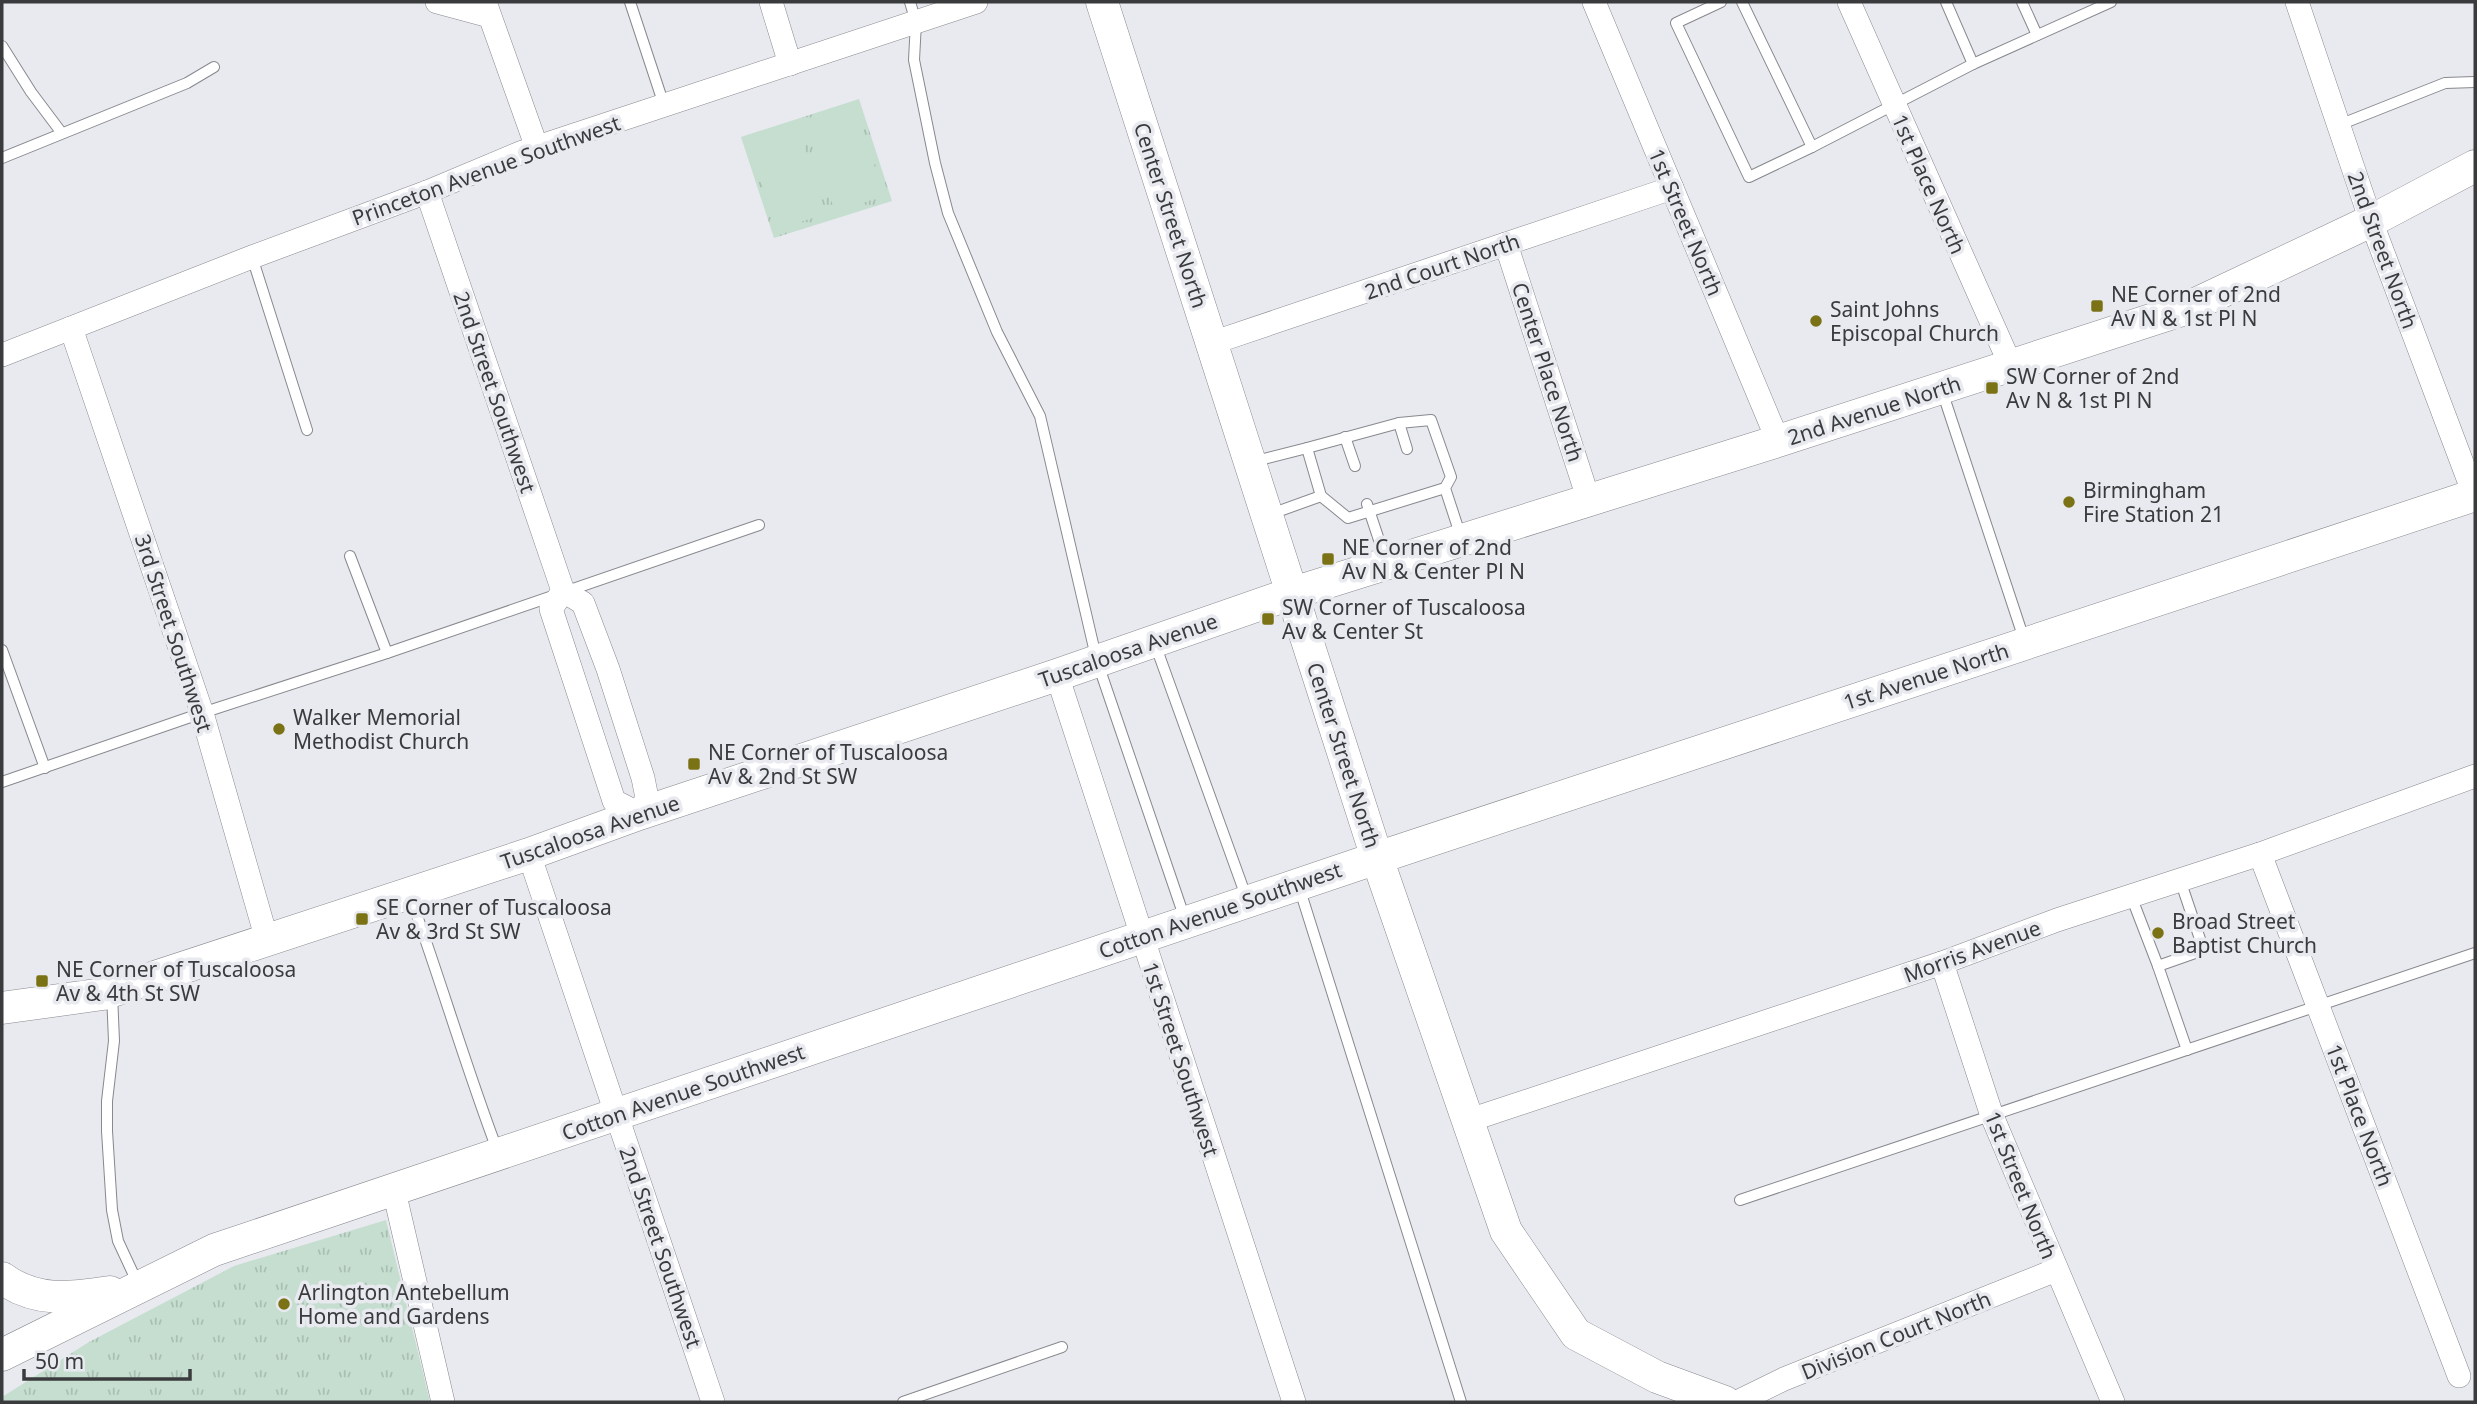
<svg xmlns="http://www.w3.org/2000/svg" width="2477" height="1404" font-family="'Noto Sans',sans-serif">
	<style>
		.park { fill: url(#park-tufts) }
		.pitch { fill: #c5decf }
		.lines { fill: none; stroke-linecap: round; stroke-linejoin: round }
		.lane-casing { stroke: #87898e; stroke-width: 12 }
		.street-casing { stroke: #87898e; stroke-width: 24 }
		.secondary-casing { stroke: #87898e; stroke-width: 33 }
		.lane { stroke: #fff; stroke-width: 10 }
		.street { stroke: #fff; stroke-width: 23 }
		.secondary { stroke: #fff; stroke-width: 32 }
		.poi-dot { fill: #7a7214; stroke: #e8eaf0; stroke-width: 2.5 }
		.labels { text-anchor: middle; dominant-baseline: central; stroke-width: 7; stroke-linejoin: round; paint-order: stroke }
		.street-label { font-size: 21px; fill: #3a3b3d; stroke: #e8eaf0 }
		.poi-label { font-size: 21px; fill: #3a3b3d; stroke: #e8eaf0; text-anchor: start }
	</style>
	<defs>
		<pattern id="park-tufts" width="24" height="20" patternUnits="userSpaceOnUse" patternTransform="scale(1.75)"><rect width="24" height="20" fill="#c5decf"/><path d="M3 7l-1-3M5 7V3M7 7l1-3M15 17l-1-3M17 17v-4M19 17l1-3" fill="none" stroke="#aabfb3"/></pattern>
	</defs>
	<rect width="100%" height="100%" fill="#e8eaf0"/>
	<g class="park">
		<path d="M859,99L892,201L774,238L741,137Z"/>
		<path d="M386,1220L430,1402H2V1397L89,1342L234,1266Z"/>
	</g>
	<g class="pitch">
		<path d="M855,105L884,196L835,212L806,121Z"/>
		<path d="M797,123L826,214L777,229L748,139Z"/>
	</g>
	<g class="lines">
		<defs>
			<g id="lane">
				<path d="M630,2L664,105"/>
				<path d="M910,2L916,22L914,60L935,163L948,213L997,332L1040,416L1097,661L1185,919"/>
				<path d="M1721,2L1676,23L1749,177L1812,147L1742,2"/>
				<path d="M1946,2L1973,64L2111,2"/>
				<path d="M2022,2L2037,35"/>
				<path d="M2,46L31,92L61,132"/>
				<path d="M2339,125L2445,83L2475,82"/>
				<path d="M1812,147L1973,64"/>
				<path d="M2,158L187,83L214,67"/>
				<path d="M252,257L307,430"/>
				<path d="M1942,391L2025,642"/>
				<path d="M1399,423L1407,449"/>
				<path d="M1345,437L1355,466"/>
				<path d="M1252,462L1307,448"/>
				<path d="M1445,488L1348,518L1321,496L1307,448L1399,423L1431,420L1451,477L1445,488L1461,537"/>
				<path d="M1367,504L1386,561"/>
				<path d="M1271,514L1321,496"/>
				<path d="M350,556L387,653"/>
				<path d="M1155,644L1247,899"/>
				<path d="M2,650L45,768"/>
				<path d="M2,782L202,713L387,653L759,525"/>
				<path d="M2180,880L2201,942L2200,949L2195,953L2158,966L2187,1050"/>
				<path d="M1299,887L1461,1402"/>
				<path d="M410,896C441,981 466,1068 498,1152"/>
				<path d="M2131,896L2158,966"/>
				<path d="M112,994L114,1041L107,1101V1131L112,1210L118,1241L138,1284"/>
				<path d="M1740,1200L2475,953"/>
				<path d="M903,1402L1062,1347"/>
			</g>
			<g id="street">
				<path d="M437,2L489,16"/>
				<path d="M485,2L537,148"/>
				<path d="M771,2L790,64"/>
				<path d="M1594,2L1778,441"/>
				<path d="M1849,2L2011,366"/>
				<path d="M2297,2L2371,221L2475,497"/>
				<path d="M427,192L563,591L583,603L608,669L643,778L647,798L639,814L614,801L551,609L563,591"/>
				<path d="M1506,244L1589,501"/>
				<path d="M71,328L202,713L267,940"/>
				<path d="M1212,343L1672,188"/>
				<path d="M2,355L252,257L427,192L520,153L976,2"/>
				<path d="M1057,675L1294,1402"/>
				<path d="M529,854L713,1402"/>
				<path d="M2260,854L2459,1376"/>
				<path d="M1942,963L1992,1116L2113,1402"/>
				<path d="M1467,1121L1942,963L2057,920L2260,854L2475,776"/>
				<path d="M394,1191L443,1402"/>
				<path d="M1737,1402L1784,1379L2056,1270"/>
			</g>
			<g id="secondary">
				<path d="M1102,2L1377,858L1506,1231L1576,1334L1657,1377L1725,1402"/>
				<path d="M2,1008L103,994L529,854L639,814L1057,675L1293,593L1778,441L2185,309L2371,221L2475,166"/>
				<path d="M2,1278C36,1303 71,1298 110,1292"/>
				<path d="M2,1355L214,1250L1377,858L2475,495"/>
			</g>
		</defs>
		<use href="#lane" class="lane-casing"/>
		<use href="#street" class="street-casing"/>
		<use href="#secondary" class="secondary-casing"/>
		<use href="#lane" class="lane"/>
		<use href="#street" class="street"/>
		<use href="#secondary" class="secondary"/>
	</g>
	<g class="poi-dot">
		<rect x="2090" y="299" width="14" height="14" rx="3.5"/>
		<circle cx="1816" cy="321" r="7"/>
		<rect x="1985" y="381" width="14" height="14" rx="3.5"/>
		<circle cx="2069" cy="502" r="7"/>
		<rect x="1321" y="552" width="14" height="14" rx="3.5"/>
		<rect x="1261" y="612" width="14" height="14" rx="3.5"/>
		<circle cx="279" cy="729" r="7"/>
		<rect x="687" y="757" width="14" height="14" rx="3.5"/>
		<rect x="355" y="912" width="14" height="14" rx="3.5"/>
		<circle cx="2158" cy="933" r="7"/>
		<rect x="35" y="974" width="14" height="14" rx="3.5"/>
		<circle cx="284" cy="1304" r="7"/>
	</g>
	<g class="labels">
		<g class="street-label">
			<text transform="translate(486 170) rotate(-20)">Princeton Avenue Southwest</text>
			<text transform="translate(1929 184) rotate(66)">1st Place North</text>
			<text transform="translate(1171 215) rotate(72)">Center Street North</text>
			<text transform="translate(1686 222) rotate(67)">1st Street North</text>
			<text transform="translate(2383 250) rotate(70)">2nd Street North</text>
			<text transform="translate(1442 266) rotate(-19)">2nd Court North</text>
			<text transform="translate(1548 372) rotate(72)">Center Place North</text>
			<text transform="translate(495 392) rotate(71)">2nd Street Southwest</text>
			<text transform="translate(1874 410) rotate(-18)">2nd Avenue North</text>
			<text transform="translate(174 633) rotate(72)">3rd Street Southwest</text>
			<text transform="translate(1128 650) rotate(-19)">Tuscaloosa Avenue</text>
			<text transform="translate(1926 676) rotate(-18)">1st Avenue North</text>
			<text transform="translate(1344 755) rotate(72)">Center Street North</text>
			<text transform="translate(590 832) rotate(-19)">Tuscaloosa Avenue</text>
			<text transform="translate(1220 910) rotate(-19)">Cotton Avenue Southwest</text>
			<text transform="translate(1972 951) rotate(-20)">Morris Avenue</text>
			<text transform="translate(1181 1059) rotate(72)">1st Street Southwest</text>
			<text transform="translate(683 1092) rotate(-19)">Cotton Avenue Southwest</text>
			<text transform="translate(2360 1115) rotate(69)">1st Place North</text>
			<text transform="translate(2021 1185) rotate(68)">1st Street North</text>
			<text transform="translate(661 1247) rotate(71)">2nd Street Southwest</text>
			<text transform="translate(1896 1335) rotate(-22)">Division Court North</text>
		</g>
		<g class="poi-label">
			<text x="2111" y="294">NE Corner of 2nd<tspan x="2111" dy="24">Av N &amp; 1st Pl N</tspan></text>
			<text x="1830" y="309">Saint Johns<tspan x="1830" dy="24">Episcopal Church</tspan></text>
			<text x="2006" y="376">SW Corner of 2nd<tspan x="2006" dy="24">Av N &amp; 1st Pl N</tspan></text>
			<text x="2083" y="490">Birmingham<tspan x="2083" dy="24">Fire Station 21</tspan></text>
			<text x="1342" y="547">NE Corner of 2nd<tspan x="1342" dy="24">Av N &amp; Center Pl N</tspan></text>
			<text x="1282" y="607">SW Corner of Tuscaloosa<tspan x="1282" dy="24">Av &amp; Center St</tspan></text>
			<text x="293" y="717">Walker Memorial<tspan x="293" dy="24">Methodist Church</tspan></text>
			<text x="708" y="752">NE Corner of Tuscaloosa<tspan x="708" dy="24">Av &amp; 2nd St SW</tspan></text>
			<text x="376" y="907">SE Corner of Tuscaloosa<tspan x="376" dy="24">Av &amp; 3rd St SW</tspan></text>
			<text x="2172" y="921">Broad Street<tspan x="2172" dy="24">Baptist Church</tspan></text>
			<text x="56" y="969">NE Corner of Tuscaloosa<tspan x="56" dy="24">Av &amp; 4th St SW</tspan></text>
			<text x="298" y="1292">Arlington Antebellum<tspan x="298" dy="24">Home and Gardens</tspan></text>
		</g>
	</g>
	<rect width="2477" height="1404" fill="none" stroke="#3a3b3d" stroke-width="7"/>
	<path d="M24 1369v10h166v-10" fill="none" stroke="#3a3b3d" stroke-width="3.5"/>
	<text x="35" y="1369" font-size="21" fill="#3a3b3d" stroke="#e8eaf0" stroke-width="5" paint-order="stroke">50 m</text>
</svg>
